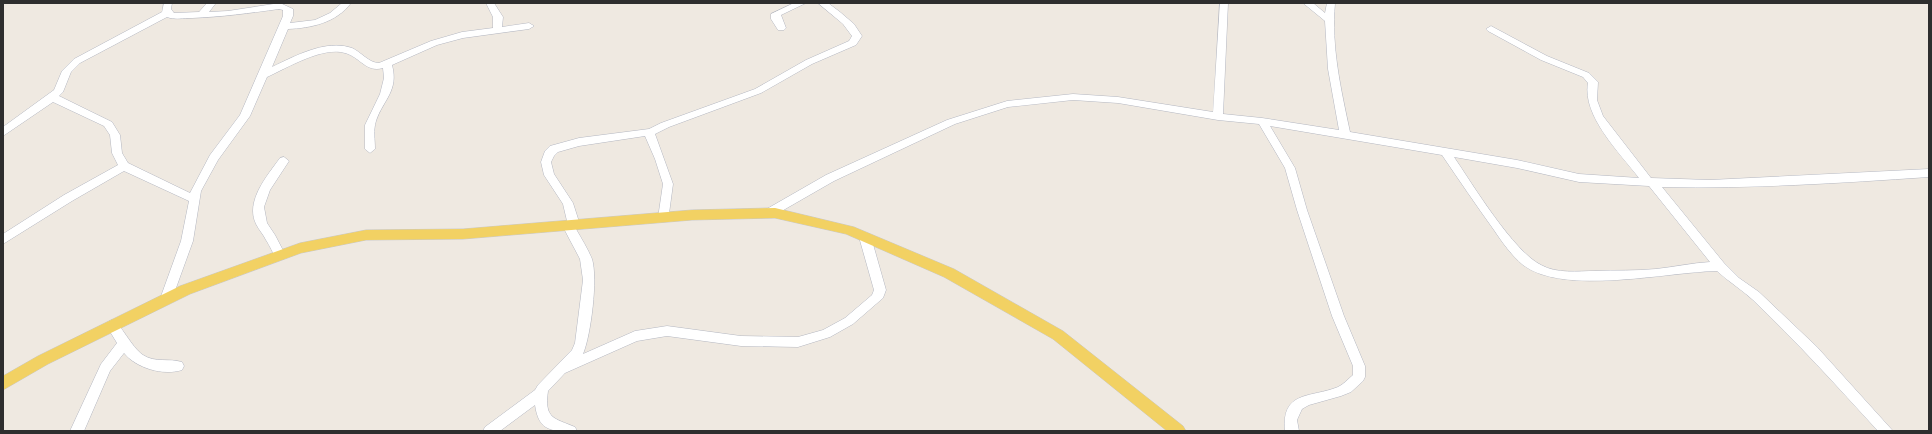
<svg xmlns="http://www.w3.org/2000/svg" width="1932" height="434" font-family="Figtree,sans-serif">
	<style>
		.lines { fill: none; stroke-linecap: round; stroke-linejoin: round }
		.minor-casing { stroke: #b4b7c1; stroke-width: 1 }
		.major-casing { stroke: #c9c9c9; stroke-width: 1 }
		.minor { fill: #fff; fill-rule: evenodd }
		.major { fill: #f2d163; fill-rule: evenodd }
	</style>
	<rect width="100%" height="100%" fill="#efe9e1"/>
	<g class="lines">
		<defs>
			<g id="minor">
				<path d="M164,3H172L171,9L174,13L199,12L207,3H216L209,12L228,11L280,3L293,9V16L290,23L315,20L330,13L342,3H351C336,23 311,28 288,29L272,67C295,56 326,39 352,48C361,52 369,63 379,63L431,41L462,32L493,28V17L486,3H494L503,17L502,27L529,23L534,26L529,29L463,38L437,45L392,65C399,91 383,100 376,121C373,130 375,140 375,149L370,153L365,149V125L380,94L384,78L383,68C366,73 360,57 345,53C323,46 287,68 267,77L250,116L218,160L201,191L193,241L172,299L170,302L166,304L162,302L160,299L181,241L189,201L124,171L72,201L3,244V234L64,195L118,165L112,153L110,135L104,126L53,102L3,136V127L54,90L62,71L74,59L162,12ZM279,9L283,10V16L240,115L210,155L190,193L128,163L122,153L120,135L112,122L59,96L63,92L71,72L80,63L167,17C174,20 184,18 192,18C221,17 250,13 279,9Z"/>
				<path d="M794,3H806L781,15L786,28L784,30H778L771,19V14Z"/>
				<path d="M818,3H828L840,12L854,24L862,36L856,45L812,64L761,93L669,127L655,134L673,184L668,221H660L658,218L663,184L655,159L645,136L579,146L558,152L554,156L551,162L554,174L573,203L580,225L576,229C581,238 588,249 592,259C598,278 591,335 583,354L635,331L667,326L741,336L798,337L823,330L845,318L872,295L874,290L859,237L861,234H869L871,237L886,290L883,298L853,324L830,337L798,347L741,346L667,336L637,341L565,373L548,391C544,419 554,418 575,427L577,431C553,431 539,433 535,405L500,431H483L485,427L535,390L538,385L572,350L575,343L583,280L580,259L562,225L567,221L563,204L544,175L541,162L545,151L550,146L579,138L649,129L661,123L755,89L806,60L849,41L852,36L843,24Z"/>
				<path d="M1220,3H1228L1223,114L1262,118L1339,130L1328,69L1325,21L1303,3H1313L1325,13L1327,3H1335C1331,47 1341,89 1350,132L1517,160L1579,174L1639,178C1620,153 1582,116 1588,83L1583,77L1541,60L1488,31L1486,29L1491,26L1547,56L1589,73L1598,82L1597,100L1603,116L1651,178L1710,180L1929,169V177C1840,183 1751,189 1662,187L1724,263L1739,278L1759,292L1817,347L1893,431H1878C1837,386 1797,342 1753,300C1741,289 1729,282 1717,271C1667,272 1564,296 1523,265C1512,256 1502,242 1494,230C1476,205 1459,180 1442,155L1270,126L1295,168L1307,210L1344,316L1365,366V377L1363,381L1351,392L1341,396L1309,405L1302,409L1297,420L1299,431H1285C1281,390 1311,398 1338,387C1344,384 1348,379 1353,375V366L1332,316L1297,210L1285,168L1259,124L1218,120L1118,103L1073,100L1008,107L955,124L834,181L773,216H765L764,213L765,210L826,175L947,120L1007,101L1073,94L1118,97L1213,112ZM1454,157L1517,168L1579,182L1649,186L1710,262C1692,263 1674,267 1656,269C1636,271 1615,270 1595,271C1578,271 1557,274 1541,265C1513,251 1473,185 1454,157Z"/>
				<path d="M284,157L289,161L270,190L264,207L267,223L275,235L286,256L284,259H276C273,253 270,246 266,240C263,234 259,230 256,224C245,201 267,176 280,158Z"/>
				<path d="M112,320C121,323 131,347 143,355C155,363 169,358 182,362L184,366L182,370C163,376 136,368 124,353L110,371L84,431H70L101,364L117,343L106,325L108,322Z"/>
			</g>
			<path id="major" d="M775,208L854,227L954,269L1063,331L1183,426L1186,431H1167L1053,339L944,277L846,234L775,218L692,220L463,239L366,240L301,253L190,294L48,364L3,390V376L38,356L180,286L300,243L366,230L463,229L692,210Z"/>
		</defs>
		<use href="#minor" class="minor-casing"/>
		<use href="#major" class="major-casing"/>
		<use href="#minor" class="minor"/>
		<use href="#major" class="major"/>
	</g>
	<rect width="1932" height="434" fill="none" stroke="#2e2e2e" stroke-width="8"/>
</svg>
